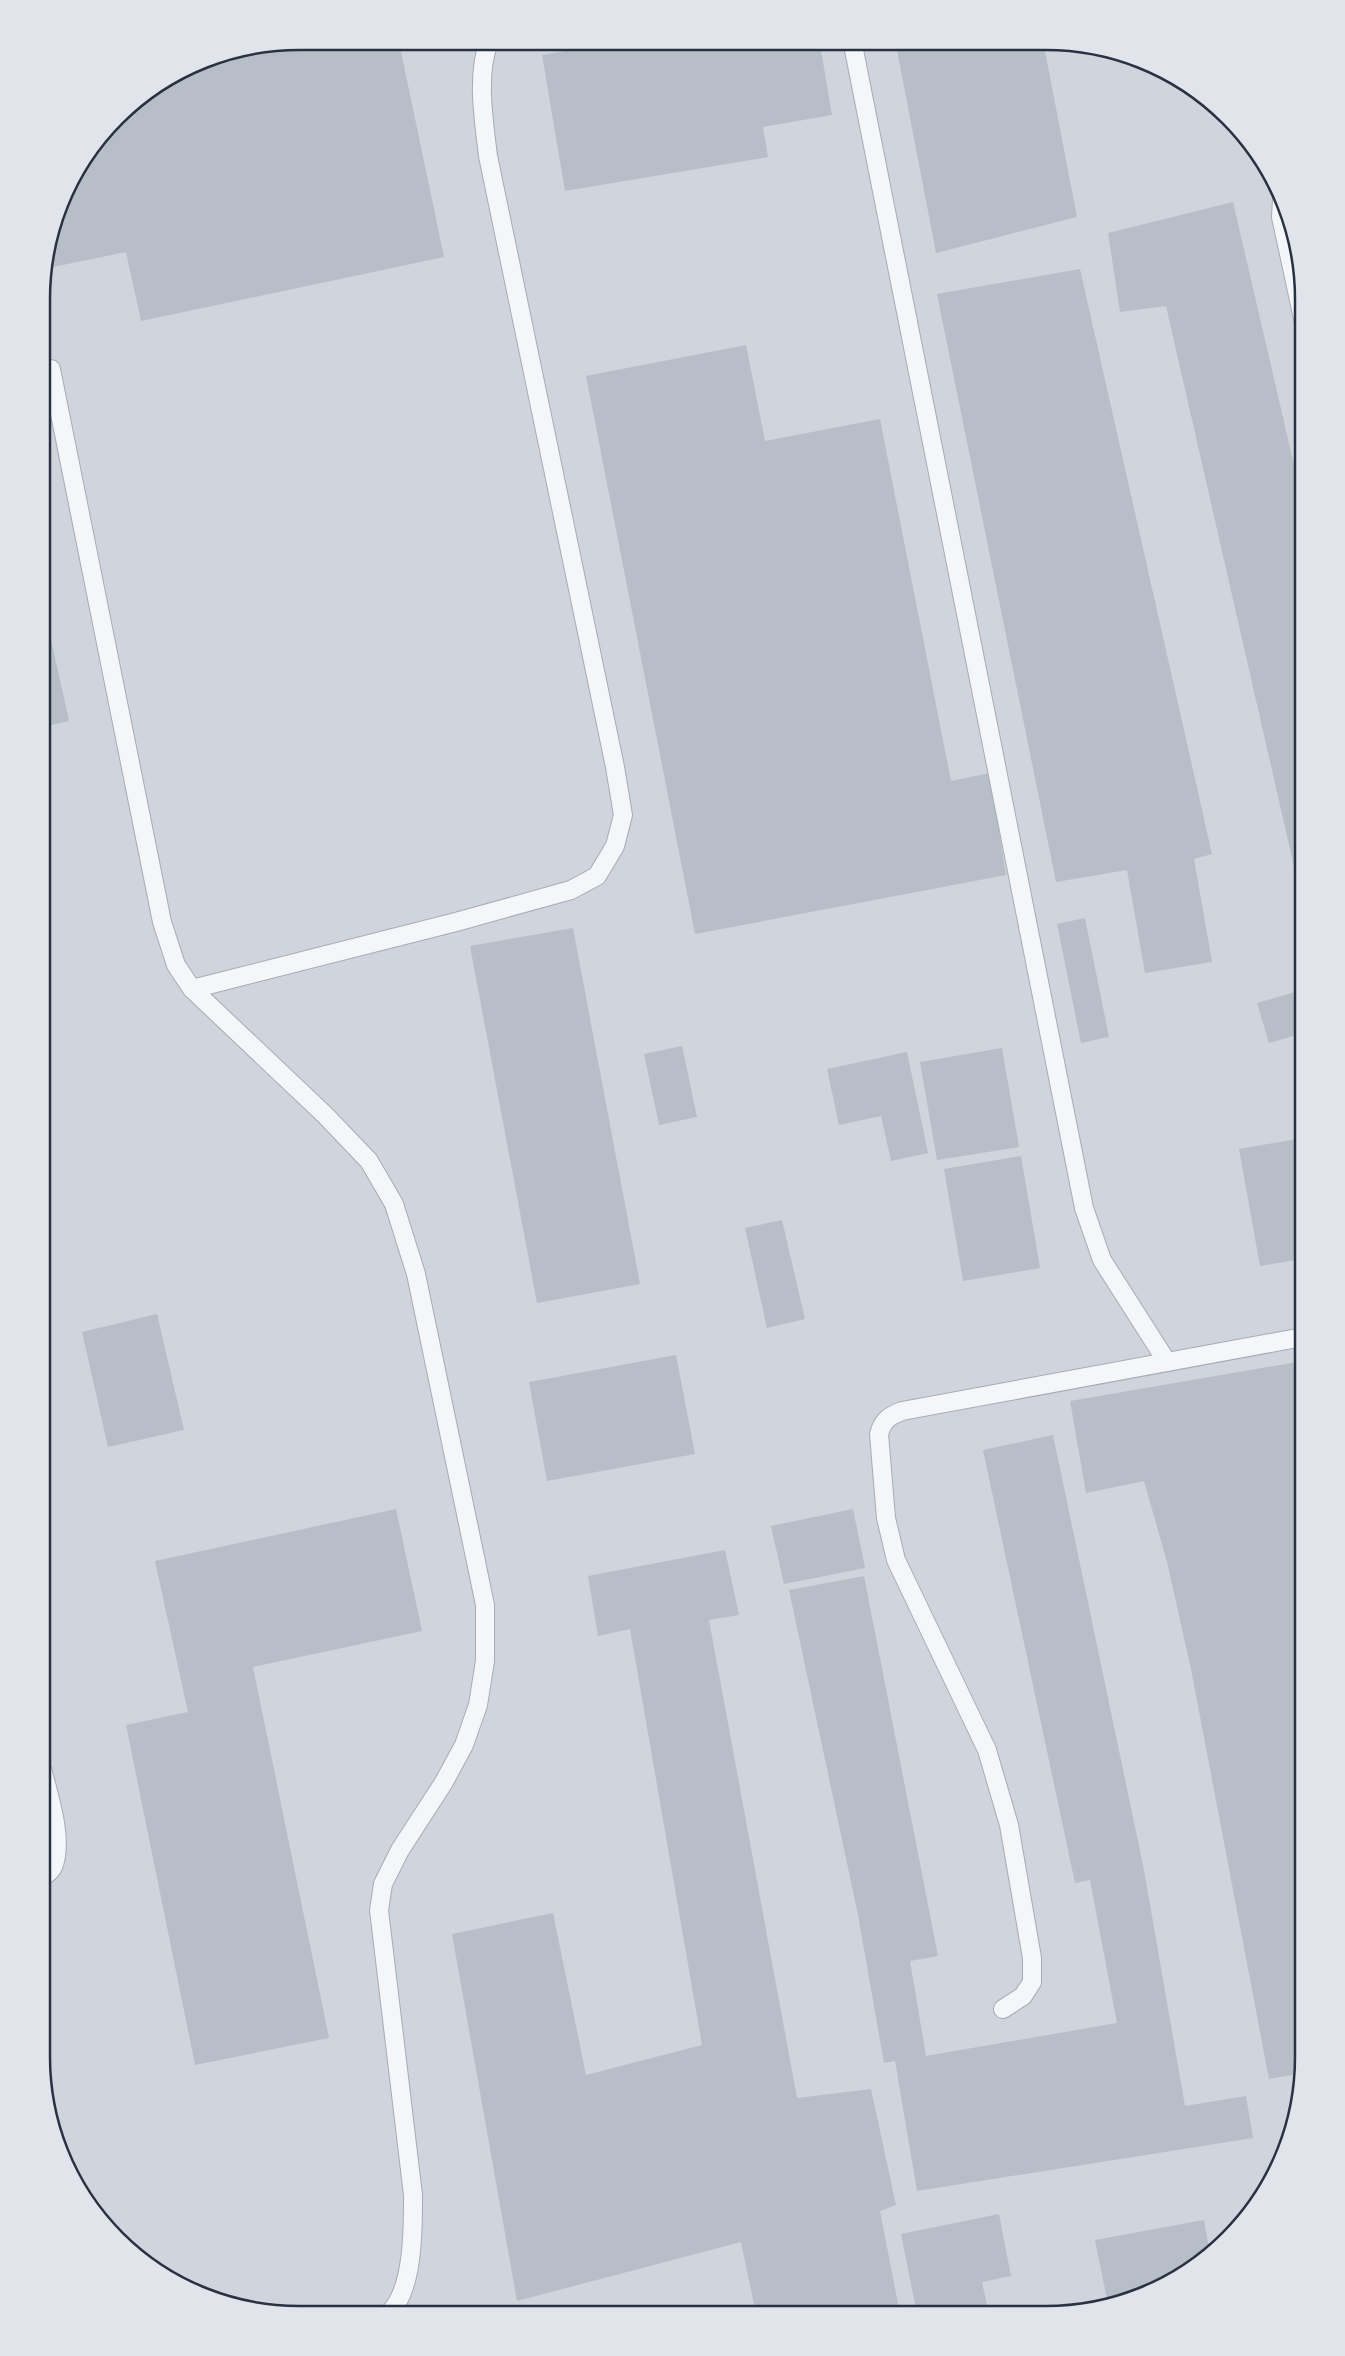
<svg xmlns="http://www.w3.org/2000/svg" width="1345" height="2356" font-family="'Noto Sans',sans-serif">
	<style>
		.built { fill: #cfd4dd }
		.building { fill: #b8bec8 }
		.lines { fill: none; stroke-linecap: round; stroke-linejoin: round }
		.lane-casing { stroke: #a6acb5; stroke-width: 20 }
		.lane { stroke: #f4f6f9; stroke-width: 18 }
		.rim { fill: none; stroke: #293243; stroke-width: 2.5 }
	</style>
	<rect width="100%" height="100%" fill="#e1e5eb"/>
	<path class="built" d="M299,41L1096,46L1160,68L1216,105L1260,156L1290,216L1304,299L1303,2074L1284,2155L1250,2214L1203,2262L1129,2301L1046,2315L265,2313L200,2295L142,2261L85,2200L55,2140L41,2057L43,266L68,185L129,105L201,61Z"/>
	<g class="building">
		<path d="M299,41L399,42L444,257L141,321L126,252L43,269L68,185L129,105L201,61Z"/>
		<path d="M613,43L820,44L832,115L763,127L768,157L565,191L542,55Z"/>
		<path d="M896,45L1044,46L1077,217L936,253Z"/>
		<path d="M1233,202L1304,508L1303,906L1166,306L1120,312L1108,233Z"/>
		<path d="M1080,269L1212,854L1194,859L1212,962L1145,973L1127,870L1056,882L937,294Z"/>
		<path d="M746,345L765,441L880,419L951,781L990,773L1006,875L695,934L586,376Z"/>
		<path d="M43,603L69,721L43,727Z"/>
		<path d="M1085,918L1109,1037L1081,1043L1057,924Z"/>
		<path d="M573,928L640,1284L537,1303L470,946Z"/>
		<path d="M1296,992L1304,1017V1033L1269,1043L1257,1003Z"/>
		<path d="M682,1046L697,1117L659,1125L644,1054Z"/>
		<path d="M1002,1048L1019,1147L937,1160L920,1062Z"/>
		<path d="M907,1052L928,1153L891,1161L881,1116L839,1125L827,1069Z"/>
		<path d="M1303,1138V1259L1260,1266L1239,1149Z"/>
		<path d="M1021,1156L1040,1268L963,1281L944,1169Z"/>
		<path d="M782,1220L805,1319L767,1328L745,1228Z"/>
		<path d="M157,1314L184,1430L108,1447L82,1332Z"/>
		<path d="M676,1355L695,1454L547,1481L529,1382Z"/>
		<path d="M1303,1361V1589L1301,1590L1303,1599V2073L1269,2079L1191,1669L1167,1562L1144,1481L1086,1493L1070,1401Z"/>
		<path d="M1053,1435L1144,1870L1185,2106L1246,2096L1253,2138L917,2191L895,2061L884,2063L858,1915L789,1590L864,1576L938,1956L910,1961L926,2056L1117,2023L1090,1880L1075,1883L983,1450Z"/>
		<path d="M396,1509L422,1631L253,1667L329,2038L195,2065L126,1725L188,1712L155,1561Z"/>
		<path d="M853,1509L865,1568L784,1584L771,1526Z"/>
		<path d="M725,1550L739,1615L709,1620L797,2098L871,2089L896,2205L880,2211L900,2314H756L741,2242L517,2301L452,1934L553,1913L586,2075L702,2045L630,1629L598,1636L588,1576Z"/>
		<path d="M999,2214L1011,2276L982,2282L989,2315L917,2314L901,2234Z"/>
		<path d="M1204,2220L1210,2254L1203,2262L1129,2301L1108,2304L1095,2240Z"/>
	</g>
	<g class="lines">
		<defs>
			<g id="lane">
				<path d="M853,45L1084,1208L1102,1260L1167,1362"/>
				<path d="M1282,199L1281,217L1304,323"/>
				<path d="M51,369L162,922L176,965L192,989L325,1115L369,1161L394,1204L416,1274L485,1605V1661L478,1705L464,1745L444,1782L400,1850L383,1884L379,1910L413,2195C413,2226 414,2290 389,2313"/>
				<path d="M192,989L456,922L571,890L597,876L615,846L623,815L615,767L488,156C484,122 476,74 489,42"/>
				<path d="M41,1878C45,1875 51,1872 53,1867C64,1841 49,1796 42,1769"/>
				<path d="M1003,2009L1023,1996L1032,1982V1958L1009,1825L987,1750L896,1560L886,1518L879,1434C883,1420 889,1416 902,1411L1303,1337"/>
			</g>
		</defs>
		<use href="#lane" class="lane-casing"/>
		<use href="#lane" class="lane"/>
	</g>
	<path d="M0 0H1345V2356H0ZM299 50H1046A249 249 0 0 1 1295 299V2057A249 249 0 0 1 1046 2306H299A249 249 0 0 1 50 2057V299A249 249 0 0 1 299 50Z" fill="#e1e4ea" fill-rule="evenodd"/>
	<path class="rim" d="M299 50H1046A249 249 0 0 1 1295 299V2057A249 249 0 0 1 1046 2306H299A249 249 0 0 1 50 2057V299A249 249 0 0 1 299 50Z"/>
</svg>
